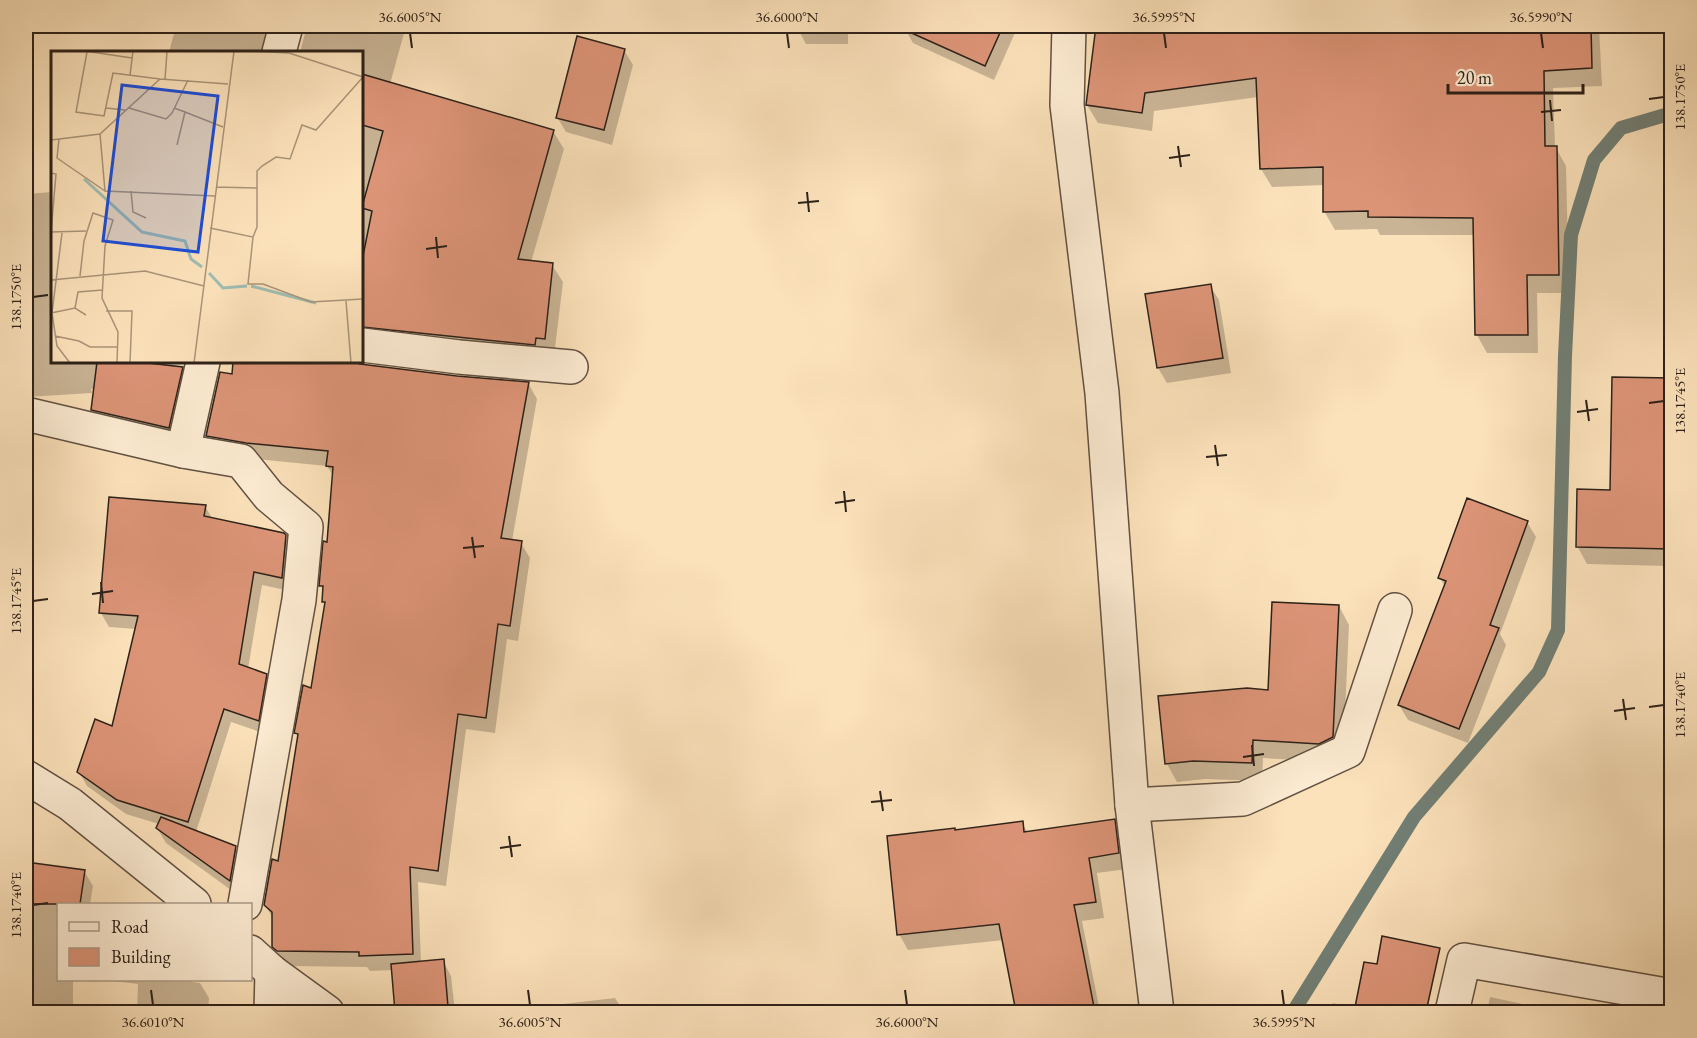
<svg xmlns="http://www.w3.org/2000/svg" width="1697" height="1038" font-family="'EB Garamond',serif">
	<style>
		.shadow { fill: #0003 }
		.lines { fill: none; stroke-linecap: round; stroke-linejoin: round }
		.stream { stroke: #717f75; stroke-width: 14 }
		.building { fill: #dc9477; stroke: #2d2119; stroke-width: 1.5 }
		.minor-casing { stroke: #615142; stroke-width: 36 }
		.minor { stroke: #fdecd3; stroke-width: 33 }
		.ticks { fill: none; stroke: #2d2119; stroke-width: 2 }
		.inset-river { fill: none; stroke: #9fbdb3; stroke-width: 3 }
		.inset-road { fill: none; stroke: #a9957a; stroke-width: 1.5 }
		.view { fill: #1d4ed8; fill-opacity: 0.15; stroke: #1d4ed8; stroke-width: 3 }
		.inset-edge { fill: none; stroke: #2d2119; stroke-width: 3 }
		.neatline { fill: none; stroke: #2d2119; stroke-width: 2 }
		.ticks-label { font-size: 15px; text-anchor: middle; fill: #2d2119 }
	</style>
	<rect width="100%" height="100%" fill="#fce2bb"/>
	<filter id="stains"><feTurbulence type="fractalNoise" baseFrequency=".00333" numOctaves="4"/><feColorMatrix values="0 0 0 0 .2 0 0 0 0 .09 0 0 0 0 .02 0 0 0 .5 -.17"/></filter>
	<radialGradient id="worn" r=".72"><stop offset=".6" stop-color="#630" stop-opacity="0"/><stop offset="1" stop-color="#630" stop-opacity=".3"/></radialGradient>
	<g class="shadow">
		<path d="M68,26H291L274,52H169L176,26L72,32Z"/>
		<path d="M303,26H406L390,84L553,131L564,149L531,262L552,265L563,282L554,356L362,330V52H300L306,30V27Z"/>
		<path d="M797,26H848V44H806L798,29Z"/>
		<path d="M906,26H1018L994,80L913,43L905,29Z"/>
		<path d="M1098,26H1599L1602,86L1553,88L1555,148H1556L1566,166L1569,293H1537L1538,353H1487L1477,335L1475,235H1380L1377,229L1335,230L1324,211L1325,185L1272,187L1261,169L1258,97L1154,111L1152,131L1098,123L1087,105Z"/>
		<path d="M624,50L633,65L612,145L566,132L557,117Z"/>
		<path d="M52,192V362H165L163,366L182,369L192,386L179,445L103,427L92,410L95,389H91L92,393L26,397V194Z"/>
		<path d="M1210,286L1219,300L1231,373L1167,383L1158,368L1146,296Z"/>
		<path d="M234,362H319L528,383L537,399L512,541L521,543L530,558L518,641L507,639L495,733L466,729L446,886L418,882L421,963L443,961L451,976L455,1012H397L393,970L370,971L367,967L287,966L283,963L274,946V920L265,905L279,863L299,737L296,733L312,690L326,605L323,601L324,591L321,585L328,543L334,477L327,466L256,459L216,451L207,436L233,375Z"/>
		<path d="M1614,378L1672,379V609L1667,601V566L1587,564L1577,546L1612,491Z"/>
		<path d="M205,506L213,520L285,536L293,550L290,591L262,585L248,669L266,675L274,689L266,734L231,722L196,832L235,847L244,862L238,895L166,843L157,828L159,824L126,814L87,786L79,772L113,728L136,629L109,627L101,613Z"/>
		<path d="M1527,522L1536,537L1500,634L1506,645L1468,743L1408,720L1399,705L1445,587L1440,578Z"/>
		<path d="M26,558L31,567L26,595Z"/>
		<path d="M1339,606L1349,625L1343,756L1330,762L1263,758L1262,781L1205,779L1177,782L1167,764L1160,698L1269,691Z"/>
		<path d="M1114,821L1123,837L1127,869L1097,873L1104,918L1082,921L1100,1012H1018L1004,940L908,950L899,934L955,831L1022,823L1028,833Z"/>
		<path d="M26,864L84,871L93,886L90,904H58V980H73V1012H26Z"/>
		<path d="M1429,948L1437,962L1426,1012H1330L1333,1003L1357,1008L1378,966Z"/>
		<path d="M104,980H192V982L200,983L209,998L208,1012H137L138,984Z"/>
		<path d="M1490,997L1556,1011L1557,1012H1487Z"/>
		<path d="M615,998L624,1012H520V1009Z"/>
	</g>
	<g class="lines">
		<path class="stream" d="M1293,1012L1414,817L1539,672L1558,630L1565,356L1571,235L1594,160L1621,128L1672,113"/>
	</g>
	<g class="building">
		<path d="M896,26H1003L985,66Z"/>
		<path d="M1096,26L1144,33V26H1205L1206,31L1324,26H1591L1592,68L1544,71L1545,146H1557L1559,275H1527L1528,335H1475L1473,218L1368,217V211L1323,212V167L1260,169L1256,78L1145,93L1142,113L1086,105Z"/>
		<path d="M577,36L625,49L604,130L556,118Z"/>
		<path d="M362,74L554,130L518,259L553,263L545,339L536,338L535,345L362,327V261L372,211L362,208V207L383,131L362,125Z"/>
		<path d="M1211,284L1223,358L1157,368L1145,294Z"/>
		<path d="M97,362H139L183,367L169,428L91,410Z"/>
		<path d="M233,362H354L360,364L457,376L529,382L501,538L522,541L510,626L498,624L486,718L458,714L438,871L410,867L413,954L359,956V952L277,951L272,947V912L264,905L272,859L278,861L298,734L294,733L303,685L311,688L325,602H322L323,586H319L323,541L327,542L333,467L326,466L328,451L246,443L206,436L220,372L232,374Z"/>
		<path d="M1612,377L1671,378V549L1576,547L1577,489L1610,490Z"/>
		<path d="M109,497L206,505L204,516L284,533L286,535L282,578L254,572L239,664L267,674L259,721L224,709L188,822L117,800L77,772L95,719L112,726L138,616L99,613Z"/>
		<path d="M1467,498L1528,521L1490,625L1499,628L1459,729L1398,705L1446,581L1438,578Z"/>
		<path d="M1272,602L1339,605L1333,737L1319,744L1253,740L1252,763L1193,761L1165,764L1158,696L1247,688L1268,690Z"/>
		<path d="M161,817L236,846L230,881L156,828Z"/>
		<path d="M1115,819L1119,853L1089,858L1096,902L1074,905L1095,1012H1016L999,924L897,935L887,836L955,828V830L1023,821L1024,832Z"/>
		<path d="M26,862L85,870L80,904H26Z"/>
		<path d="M1382,936L1440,948L1426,1012H1354L1364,962L1377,964Z"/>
		<path d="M444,959L448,1007L395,1012L391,964Z"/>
	</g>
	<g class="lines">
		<defs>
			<g id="minor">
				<path d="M1069,26L1067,105L1102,393L1132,805L1157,1012"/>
				<path d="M279,52L286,26"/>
				<path d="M362,345L459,357L571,367"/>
				<path d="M26,414L183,451L241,461L269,496L306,527L299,600L245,904"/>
				<path d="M183,451L203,362"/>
				<path d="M26,777L70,804L194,904"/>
				<path d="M1132,805L1243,799L1348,751L1395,610"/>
				<path d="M250,952L272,972L327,1012"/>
				<path d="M271,1012L272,972"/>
				<path d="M1452,1012L1464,960L1672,996"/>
			</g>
		</defs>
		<use href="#minor" class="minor-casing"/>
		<use href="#minor" class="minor"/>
	</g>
	<path class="ticks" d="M410,33L412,48M787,33L789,48M1164,33L1166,48M1541,33L1543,48M1649,99L1664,97M1550,100L1552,121M1541,112L1561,110M1178,146L1181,167M1169,158L1190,155M807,192L809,212M798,203L819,201M436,237L438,258M426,249L447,246M33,297L48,295M1586,400L1589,421M1649,403L1664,401M1577,412L1598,409M1215,445L1218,466M1206,457L1227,455M844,491L846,512M835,503L855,500M472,537L475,558M463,548L484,546M101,582L103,603M92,594L113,591M33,601L48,599M1623,699L1626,720M1649,707L1664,705M1614,711L1635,708M1252,745L1254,766M1243,757L1264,754M880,791L883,811M871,802L892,800M509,836L512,857M500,848L521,845M33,905L48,903M151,990L153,1005M528,990L530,1005M905,990L907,1005M1282,990L1284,1005"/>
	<g transform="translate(51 51)">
		<rect width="312" height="312" fill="#fce2bb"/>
		<path class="inset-river" d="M33,128L91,181L134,190L140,208L151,216M158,222L172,237L196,235M200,235L265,252"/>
		<path class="inset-road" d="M34,0L81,7M197,0L238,2L312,26M36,1L25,61L53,65L62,22L109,28M79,24L82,0M114,28L116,0M55,57L74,59M78,57L115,68L121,62L137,29M123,57L134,61L126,94M134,61L172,76M49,83L54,140L164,145M8,88L6,107L54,140M0,89L49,83L109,28L177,33M0,122L5,123L0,181M165,136L206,137V120L211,115L225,106L239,108L251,74L265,79L312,26M80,140L82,161L95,167M159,177L202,186L197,233H212L260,251L312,248M0,181L35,180M11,182L1,262L6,295L19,312M202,186L206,176V137M29,225L33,190L42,162L62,169L54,195L51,247L67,281L66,312M0,229L94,220L153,235M295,250L300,312M24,257L27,241L51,239M55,260H81L79,312M0,262L24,257L35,264M4,285L28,290L39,296H67M143,312L183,0"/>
		<path class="view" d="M71,34L167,45L147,201L52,190Z"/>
		<rect width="312" height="312" class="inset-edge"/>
	</g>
	<rect width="1697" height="1038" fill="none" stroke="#fce2bb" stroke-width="66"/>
	<rect x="57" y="903" width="195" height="78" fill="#fdecd3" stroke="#aa9b89" stroke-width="1.5"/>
	<rect x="69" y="922" width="30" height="9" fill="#fdecd3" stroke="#aa9b89" stroke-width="1.5"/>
	<text x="111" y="933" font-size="18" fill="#2d2119">Road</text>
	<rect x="69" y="948" width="30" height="18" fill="#dc9477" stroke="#aa9b89" stroke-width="1.5"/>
	<text x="111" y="963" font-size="18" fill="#2d2119">Building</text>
	<path d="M1448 84v9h135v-9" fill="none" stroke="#2d2119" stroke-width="3"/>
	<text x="1457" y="84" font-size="18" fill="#2d2119" stroke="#fdecd3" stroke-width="4.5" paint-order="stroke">20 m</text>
	<rect x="33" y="33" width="1631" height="972" class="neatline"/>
	<g class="ticks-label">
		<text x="410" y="22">36.6005°N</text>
		<text x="787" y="22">36.6000°N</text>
		<text x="1164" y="22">36.5995°N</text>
		<text x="1541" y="22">36.5990°N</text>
		<text transform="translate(1680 97) rotate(-90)" y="5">138.1750°E</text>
		<text transform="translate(16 297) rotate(-90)" y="5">138.1750°E</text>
		<text transform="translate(1680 401) rotate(-90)" y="5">138.1745°E</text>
		<text transform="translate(16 601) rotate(-90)" y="5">138.1745°E</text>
		<text transform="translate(1680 705) rotate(-90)" y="5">138.1740°E</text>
		<text transform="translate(16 905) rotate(-90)" y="5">138.1740°E</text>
		<text x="153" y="1027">36.6010°N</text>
		<text x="530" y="1027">36.6005°N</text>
		<text x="907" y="1027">36.6000°N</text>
		<text x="1284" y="1027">36.5995°N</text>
	</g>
	<rect width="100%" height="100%" filter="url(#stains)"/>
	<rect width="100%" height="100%" fill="url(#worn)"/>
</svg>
